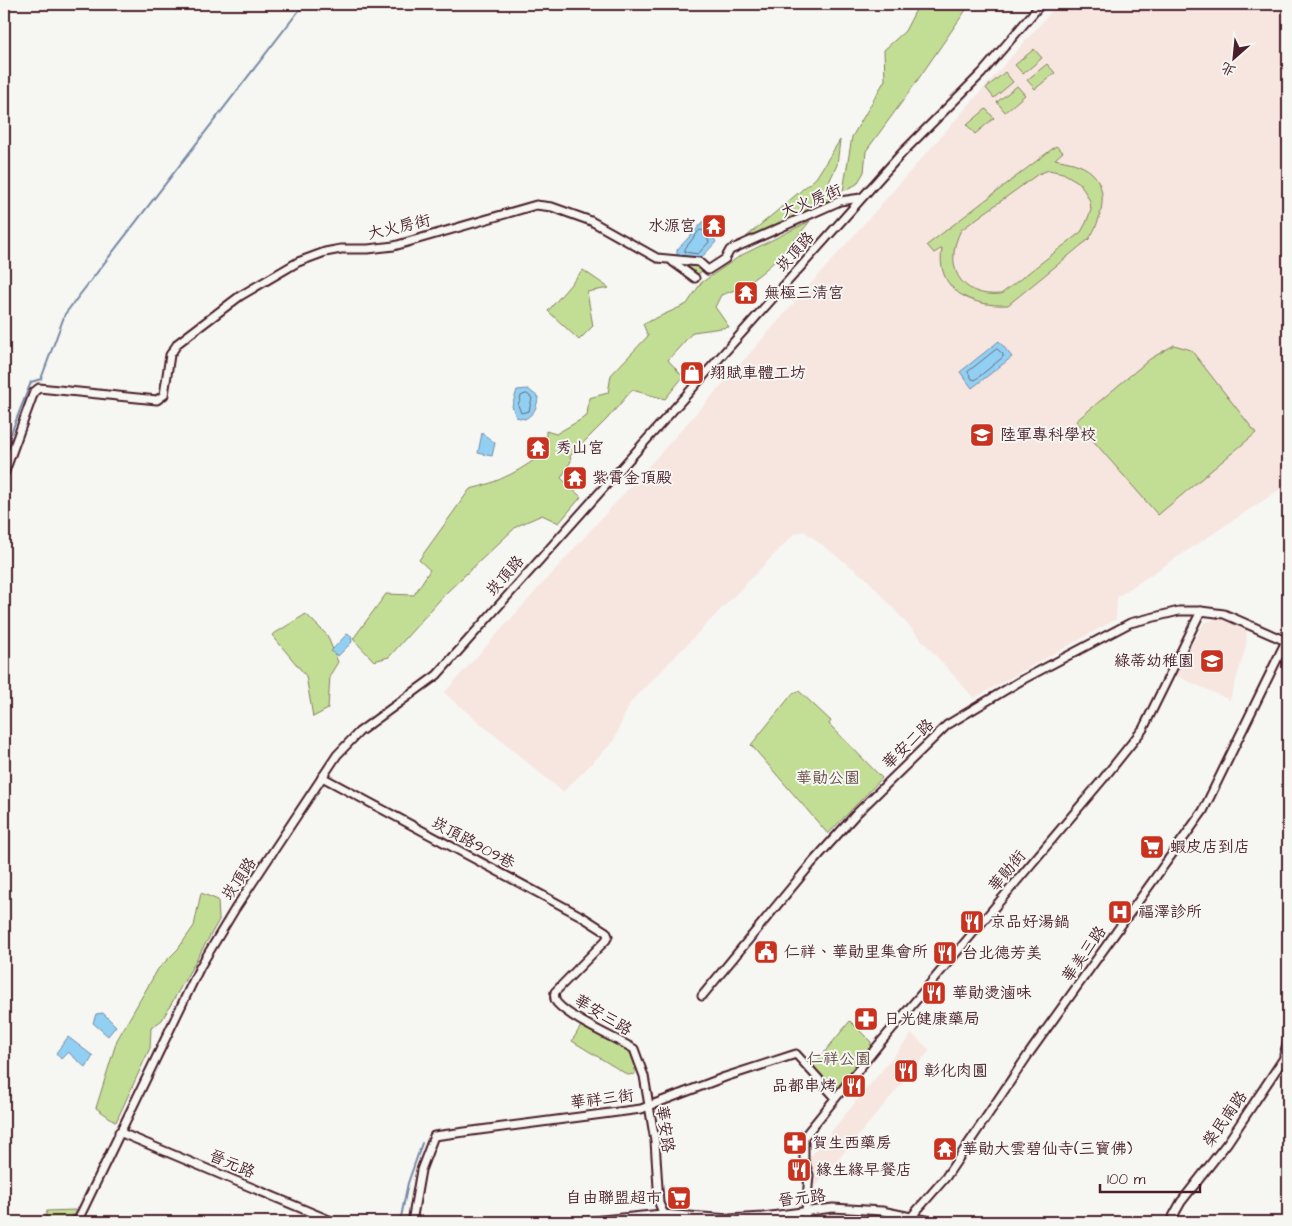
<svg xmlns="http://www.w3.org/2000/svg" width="1292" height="1226" font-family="'Architects Daughter','LXGW WenKai TC',sans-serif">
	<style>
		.built { fill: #f7e5e0 }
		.green { fill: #c2de95; stroke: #867e60; fill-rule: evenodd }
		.water { fill: #92d0f3; stroke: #7589a3 }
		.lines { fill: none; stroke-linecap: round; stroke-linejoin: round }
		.shore { stroke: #67667b; stroke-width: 1 }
		.stream { stroke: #7589a3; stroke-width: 2 }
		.minor-casing { stroke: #4a1f2b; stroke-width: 11 }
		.minor { stroke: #f6f6f2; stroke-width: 7 }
		.labels { text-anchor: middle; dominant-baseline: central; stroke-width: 4; stroke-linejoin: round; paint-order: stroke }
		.street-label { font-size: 16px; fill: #4a1f2b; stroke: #f6f6f2 }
		.poi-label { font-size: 16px; fill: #4a1f2b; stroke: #f6f6f2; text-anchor: start }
		.park-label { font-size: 16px; fill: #684f46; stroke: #f6f6f2 }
	</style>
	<rect width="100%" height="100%" fill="#f6f6f2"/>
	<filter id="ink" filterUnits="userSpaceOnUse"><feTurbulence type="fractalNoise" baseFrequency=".02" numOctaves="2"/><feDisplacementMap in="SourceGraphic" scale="10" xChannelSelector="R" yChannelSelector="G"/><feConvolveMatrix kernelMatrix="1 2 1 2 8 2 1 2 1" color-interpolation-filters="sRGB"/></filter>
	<g filter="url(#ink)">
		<g class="built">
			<path d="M1058,4H1288V484L1117,597L1116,619L974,698L867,579L804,531L794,534L630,703L613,742L563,792L444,693L721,386Z"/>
			<path d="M1215,619L1224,620L1247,629L1246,646L1230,700L1175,675L1204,623Z"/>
			<path d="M912,1034L930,1050L816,1186L809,1179L807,1161Z"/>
		</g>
		<g class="green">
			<path d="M919,4H970L910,91L866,151L864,172L857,184L843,191L852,137L885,80L884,50L905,31Z"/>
			<path d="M1034,49L1042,58L1023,74L1015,65Z"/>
			<path d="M1047,64L1055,73L1035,89L1027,80Z"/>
			<path d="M1005,72L1013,82L994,98L986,88Z"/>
			<path d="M1017,86L1025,95L1005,112L997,102Z"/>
			<path d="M986,109L994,118L975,134L967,125Z"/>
			<path d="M840,140L837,165L828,184L832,199L746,237L816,178Z"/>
			<path d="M1056,146L1063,152L1055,159C1068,162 1081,163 1092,173C1110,190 1101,221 1089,239L1008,305C971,307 935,290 942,248L934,253L927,245ZM1049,170L1063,173L1080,183L1090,201L1091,210L1086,223L1081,232L1001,294C959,298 943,265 961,230L1038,174Z"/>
			<path d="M810,221C787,250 757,285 721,295L715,307L729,327L693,332L668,360L683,377L665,399L632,390L607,419L570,456L571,461L561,478L581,497L559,523L542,515L517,526L446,593L389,657L374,661L353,639L386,594L414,595L430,570L419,560L470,489C498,483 524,469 546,451V431L556,434L587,416L589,398L608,393L611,375L648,336L643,324L687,304L701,283L740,256Z"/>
			<path d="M692,264L702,267L704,270L696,275L686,269L687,265Z"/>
			<path d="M583,270L609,288L587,292L593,326L579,340L548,311Z"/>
			<path d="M1174,345L1191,350L1256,433L1158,515L1076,421L1150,359Z"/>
			<path d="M306,614L327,635L338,662L330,675L328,709L313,717L306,676L272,635Z"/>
			<path d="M799,691L831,721L829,724L882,778L828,834L751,745L793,693Z"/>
			<path d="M201,893L218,900L219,920L162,1020L151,1028L150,1048L116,1122L96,1108L117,1040L158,969L178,949L194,926Z"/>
			<path d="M584,1021L630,1049L635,1056V1074L628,1075L572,1041Z"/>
			<path d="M850,1021L871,1042V1046L838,1087H833L813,1066Z"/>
			<path d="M75,1210L70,1222H44L47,1211Z"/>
		</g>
		<g class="water">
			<path d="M704,221L716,242L700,259L677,257V250Z"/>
			<path d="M999,341L1012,357L972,388L960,372Z"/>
			<path d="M528,389L538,397C537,407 535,413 525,419L516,417L512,406L517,390Z"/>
			<path d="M482,433L495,443L492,456L478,453Z"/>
			<path d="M347,634L351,636L352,642L338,656L331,651Z"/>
			<path d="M103,1013L116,1026L108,1036L93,1023L96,1014Z"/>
			<path d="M68,1037L93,1056L86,1068L68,1052L61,1059L56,1053Z"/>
		</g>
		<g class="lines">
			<g class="shore">
				<path d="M700,230L704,231L709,242L698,254L685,252V249Z"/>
				<path d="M997,349L1003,354V357L975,380L972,379L968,372Z"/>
				<path d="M527,394L532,398L529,411L521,413L518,405L521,396Z"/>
			</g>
			<g class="stream">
				<path d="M4,451L31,382L41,379L65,314L304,4"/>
				<path d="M400,1222L408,1183L422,1143"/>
			</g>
			<defs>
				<g id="minor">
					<path d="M673,262L695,278"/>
					<path d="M4,474L34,392L39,388L157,400L164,395L170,355L178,343L240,296L298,262L325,252L341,249H368L394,246L536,205L552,207L591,221L657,258L699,262L708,270L725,259L730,250L840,201L861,198"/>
					<path d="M322,777L581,916L606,932L608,936L606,940L555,992C554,996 554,999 557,1003C571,1019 615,1038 634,1049L644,1076L655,1141L659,1203L667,1222"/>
					<path d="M702,996L811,864L857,813L947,725L1022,680L1130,623L1179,611H1201"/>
					<path d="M1284,1055L1288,1040"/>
					<path d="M119,1132L334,1222"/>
					<path d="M912,1216L946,1177L1030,1052L1203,811L1286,641"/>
					<path d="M77,1222L200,967L235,909L337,755L359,732L437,675L902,153L982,73L1041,4"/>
					<path d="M412,1222L421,1170L434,1136L641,1109L725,1077L796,1054L835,1097"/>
					<path d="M582,1222L662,1214L729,1219L763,1217L833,1208L882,1211L935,1222"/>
					<path d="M805,1222L809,1175L804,1160V1137L880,1043L1103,779L1143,729L1201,611L1224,614L1288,642"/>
					<path d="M1170,1222L1181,1202L1228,1142L1288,1052"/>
				</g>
			</defs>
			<use href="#minor" class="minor-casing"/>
			<use href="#minor" class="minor"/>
		</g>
	</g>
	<defs>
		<symbol id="temple-square" viewBox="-11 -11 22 22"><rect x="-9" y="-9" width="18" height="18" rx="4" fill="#c8321e" stroke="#f6f6f2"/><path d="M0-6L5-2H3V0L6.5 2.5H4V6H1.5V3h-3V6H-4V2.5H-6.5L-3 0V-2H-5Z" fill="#fff"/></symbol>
		<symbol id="shop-square" viewBox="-11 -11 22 22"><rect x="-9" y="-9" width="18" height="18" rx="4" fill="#c8321e" stroke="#f6f6f2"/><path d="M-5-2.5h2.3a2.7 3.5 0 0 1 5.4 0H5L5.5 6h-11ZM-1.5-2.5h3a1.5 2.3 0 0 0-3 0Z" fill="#fff"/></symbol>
		<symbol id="university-square" viewBox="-11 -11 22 22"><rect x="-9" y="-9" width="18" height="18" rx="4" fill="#c8321e" stroke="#f6f6f2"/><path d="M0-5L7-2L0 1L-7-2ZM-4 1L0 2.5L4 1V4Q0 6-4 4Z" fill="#fff"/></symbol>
		<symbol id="school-square" viewBox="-11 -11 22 22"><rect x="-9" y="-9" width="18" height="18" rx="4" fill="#c8321e" stroke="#f6f6f2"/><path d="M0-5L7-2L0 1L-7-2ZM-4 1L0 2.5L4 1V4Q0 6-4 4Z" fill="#fff"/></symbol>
		<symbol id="supermarket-square" viewBox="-11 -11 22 22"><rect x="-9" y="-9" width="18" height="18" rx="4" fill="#c8321e" stroke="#f6f6f2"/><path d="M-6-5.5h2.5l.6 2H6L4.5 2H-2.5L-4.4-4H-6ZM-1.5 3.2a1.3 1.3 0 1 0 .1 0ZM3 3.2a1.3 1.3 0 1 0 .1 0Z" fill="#fff"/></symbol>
		<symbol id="hospital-square" viewBox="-11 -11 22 22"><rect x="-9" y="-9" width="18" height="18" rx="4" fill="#c8321e" stroke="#f6f6f2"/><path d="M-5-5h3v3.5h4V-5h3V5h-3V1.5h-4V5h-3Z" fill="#fff"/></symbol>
		<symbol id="restaurant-square" viewBox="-11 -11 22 22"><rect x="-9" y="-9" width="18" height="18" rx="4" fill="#c8321e" stroke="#f6f6f2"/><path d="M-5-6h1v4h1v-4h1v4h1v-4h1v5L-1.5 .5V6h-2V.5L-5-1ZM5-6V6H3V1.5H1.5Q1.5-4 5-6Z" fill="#fff"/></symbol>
		<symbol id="civic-square" viewBox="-11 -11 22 22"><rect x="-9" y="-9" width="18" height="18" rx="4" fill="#c8321e" stroke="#f6f6f2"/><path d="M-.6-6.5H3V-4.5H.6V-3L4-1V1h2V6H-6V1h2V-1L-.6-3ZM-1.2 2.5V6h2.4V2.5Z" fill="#fff"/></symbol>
		<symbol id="pharmacy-square" viewBox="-11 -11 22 22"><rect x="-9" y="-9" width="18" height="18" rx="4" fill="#c8321e" stroke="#f6f6f2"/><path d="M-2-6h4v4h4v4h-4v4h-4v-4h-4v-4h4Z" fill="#fff"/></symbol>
	</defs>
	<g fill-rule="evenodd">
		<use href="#temple-square" x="700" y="212" width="28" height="28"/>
		<use href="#temple-square" x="732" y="279" width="28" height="28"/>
		<use href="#shop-square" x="678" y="359" width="28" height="28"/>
		<use href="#university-square" x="968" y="421" width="28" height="28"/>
		<use href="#temple-square" x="524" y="434" width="28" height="28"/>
		<use href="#temple-square" x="561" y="464" width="28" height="28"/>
		<use href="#school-square" x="1198" y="647" width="28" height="28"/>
		<use href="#supermarket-square" x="1138" y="833" width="28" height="28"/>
		<use href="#hospital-square" x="1106" y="898" width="28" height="28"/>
		<use href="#restaurant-square" x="958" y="908" width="28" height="28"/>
		<use href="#civic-square" x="752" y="938" width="28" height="28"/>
		<use href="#restaurant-square" x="931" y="939" width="28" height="28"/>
		<use href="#restaurant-square" x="920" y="979" width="28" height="28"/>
		<use href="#pharmacy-square" x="852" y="1005" width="28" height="28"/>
		<use href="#restaurant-square" x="892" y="1057" width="28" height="28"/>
		<use href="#restaurant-square" x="840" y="1072" width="28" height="28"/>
		<use href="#pharmacy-square" x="781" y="1129" width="28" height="28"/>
		<use href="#temple-square" x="931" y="1135" width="28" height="28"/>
		<use href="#restaurant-square" x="785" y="1156" width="28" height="28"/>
		<use href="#supermarket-square" x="665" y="1184" width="28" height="28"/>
	</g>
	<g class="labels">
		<g class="street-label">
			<text transform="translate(811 201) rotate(-22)">大火房街</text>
			<text transform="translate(399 227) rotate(-13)">大火房街</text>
			<text transform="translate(795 252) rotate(-48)">崁頂路</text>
			<text transform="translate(505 576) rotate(-49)">崁頂路</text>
			<text transform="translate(908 744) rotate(-44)">華安二路</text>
			<text transform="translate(473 843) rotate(28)">崁頂路909巷</text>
			<text transform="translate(1007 871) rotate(-50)">華勛街</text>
			<text transform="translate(239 879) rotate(-56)">崁頂路</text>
			<text transform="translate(1084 954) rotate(-55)">華美三路</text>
			<text transform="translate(603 1015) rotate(31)">華安三路</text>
			<text transform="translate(602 1099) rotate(-7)">華祥三街</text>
			<text transform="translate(1225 1119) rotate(-55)">榮民南路</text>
			<text transform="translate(665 1129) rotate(82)">華安路</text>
			<text transform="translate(232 1164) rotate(23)">晉元路</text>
			<text transform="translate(802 1198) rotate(-7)">晉元路</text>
		</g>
		<g class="poi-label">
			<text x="696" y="226" text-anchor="end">水源宮</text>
			<text x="764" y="293">無極三清宮</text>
			<text x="710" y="373">翔賦車體工坊</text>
			<text x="1000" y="435">陸軍專科學校</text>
			<text x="556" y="448">秀山宮</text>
			<text x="592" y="478">紫霄金頂殿</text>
			<text x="1194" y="661" text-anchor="end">綠蒂幼稚園</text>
			<text x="1170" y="847">蝦皮店到店</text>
			<text x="1138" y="912">福澤診所</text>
			<text x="990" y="922">京品好湯鍋</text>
			<text x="784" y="952">仁祥、華勛里集會所</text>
			<text x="962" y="953">台北德芳美</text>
			<text x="952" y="993">華勛燙滷味</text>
			<text x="884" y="1019">日光健康藥局</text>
			<text x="924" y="1071">彰化肉圓</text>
			<text x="836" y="1086" text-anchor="end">品都串烤</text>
			<text x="812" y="1143">賀生西藥房</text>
			<text x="962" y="1149">華勛大雲碧仙寺(三寶佛)</text>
			<text x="816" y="1170">緣生緣早餐店</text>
			<text x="662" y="1198" text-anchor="end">自由聯盟超市</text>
		</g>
		<g class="park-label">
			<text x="828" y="778">華勛公園</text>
			<text x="839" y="1059">仁祥公園</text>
		</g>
	</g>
	<rect width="1292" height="1226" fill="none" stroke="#f6f6f2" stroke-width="20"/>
	<rect x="10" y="10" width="1272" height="1206" fill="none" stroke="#4a1f2b" stroke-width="2" filter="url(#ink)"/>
	<g transform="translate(1234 58) rotate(207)" stroke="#f6f6f2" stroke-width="4" paint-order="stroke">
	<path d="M0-4L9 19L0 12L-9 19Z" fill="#4a1f2b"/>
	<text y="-8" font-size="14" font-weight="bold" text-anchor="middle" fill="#4a1f2b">北</text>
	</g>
	<path d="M1100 1184v8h100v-8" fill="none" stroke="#4a1f2b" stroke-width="2.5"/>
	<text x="1107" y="1184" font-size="15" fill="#4a1f2b" stroke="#f6f6f2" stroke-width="4" paint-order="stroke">100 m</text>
</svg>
